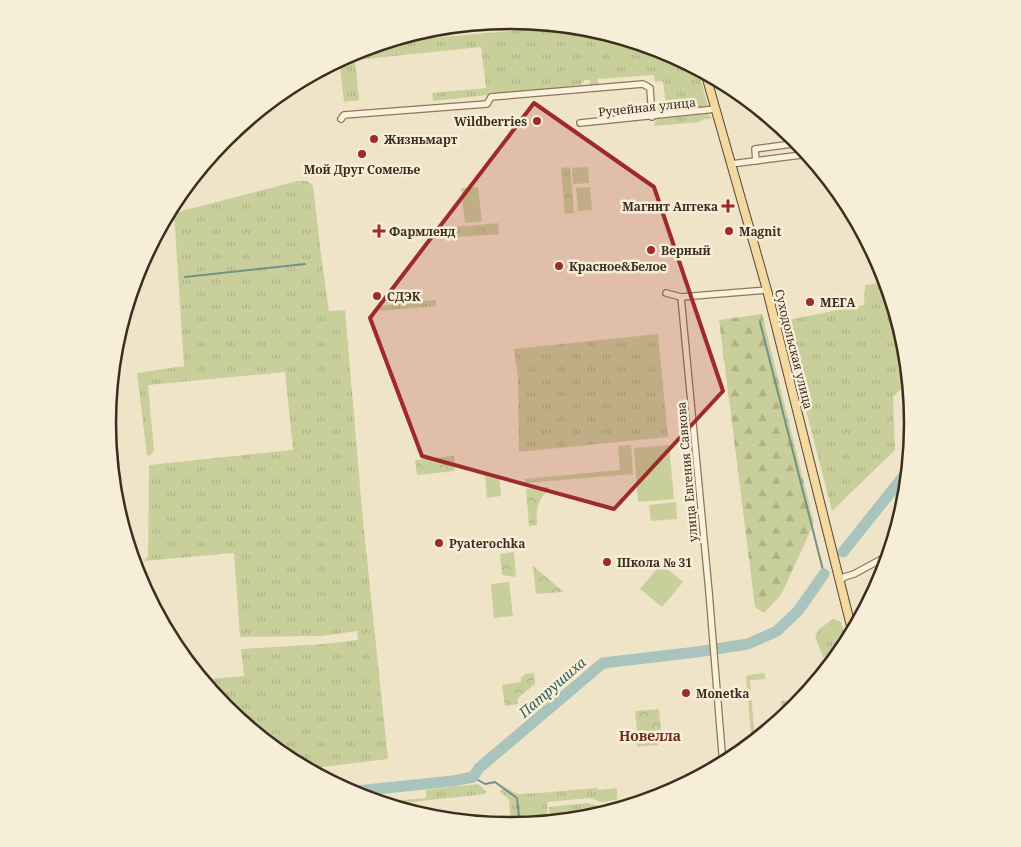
<svg xmlns="http://www.w3.org/2000/svg" width="1021" height="847" font-family="'Noto Serif',serif">
	<style>
		.grass { fill: url(#grass-tufts) }
		.forest { fill: url(#forest-firs) }
		.park { fill: url(#park-crowns) }
		.pitch { fill: #c9cf9b }
		.lines { fill: none; stroke-linecap: round; stroke-linejoin: round }
		.stream { stroke: #6f938a; stroke-width: 2 }
		.river { stroke: #a9c4bc; stroke-width: 11 }
		.minor-casing { stroke: #8d765c; stroke-width: 8 }
		.major-casing { stroke: #5b4430; stroke-width: 10 }
		.minor { stroke: #faf1dc; stroke-width: 5.5 }
		.major { stroke: #f3d9a0; stroke-width: 8 }
		.marked { fill: #9e2a2b; fill-opacity: 0.2; stroke: #9e2a2b; stroke-width: 4; stroke-linejoin: round }
		.poi-dot { fill: #9e2a2b; stroke: #f7eed8; stroke-width: 2 }
		.labels { text-anchor: middle; dominant-baseline: central; stroke-width: 5; stroke-linejoin: round; paint-order: stroke }
		.street-label { font-size: 12px; fill: #3d2e20; stroke: #f7eed8 }
		.poi-label { font-size: 12px; font-weight: bold; fill: #3d2e20; stroke: #f7eed8; text-anchor: start }
		.water-label { font-size: 14px; font-style: italic; fill: #2f5d5a; stroke: #f7eed8 }
		.neighbourhood-label { font-size: 14px; font-weight: bold; fill: #6b2e1e; stroke: #f7eed8 }
		.rim { fill: none; stroke: #3d2e20; stroke-width: 2.5 }
	</style>
	<defs>
		<pattern id="grass-tufts" width="24" height="20" patternUnits="userSpaceOnUse" patternTransform="scale(1.25)"><rect width="24" height="20" fill="#c9cf9b"/><path d="M3 7l-1-3M5 7V3M7 7l1-3M15 17l-1-3M17 17v-4M19 17l1-3" fill="none" stroke="#aeb285"/></pattern>
		<pattern id="forest-firs" width="22" height="20" patternUnits="userSpaceOnUse" patternTransform="scale(1.25)"><rect width="22" height="20" fill="#c9cf9b"/><path d="M5 1l3.5 6h-7zM16 11l3.5 6h-7z" fill="#aeb285"/></pattern>
		<pattern id="park-crowns" width="20" height="18" patternUnits="userSpaceOnUse" patternTransform="scale(1.25)"><rect width="20" height="18" fill="#c9cf9b"/><path d="M2 6a3 3 0 1 1 6 0M12 15a3 3 0 1 1 6 0" fill="none" stroke="#aeb285"/></pattern>
	</defs>
	<rect width="100%" height="100%" fill="#f0e4c8"/>
	<g class="grass">
		<path d="M568,26L589,28L665,51L698,68L708,107L658,112L654,111V107L666,105L663,81L655,82L654,75L598,79V84L590,85V80H585L581,85L433,101L432,93L486,88L481,47L355,60L359,100L344,102L339,60L356,51L386,42Z"/>
		<path d="M708,114L712,118L701,120L700,122L654,126L655,122L658,119Z"/>
		<path d="M297,181H307L313,186L322,262L329,311L345,310L363,521L388,759L305,769L286,759L225,709L201,680L244,676L241,649L324,644L358,640L357,631L322,636L240,637L234,553L144,561L148,556L149,465L293,450L285,372L148,385L154,451L150,455L147,456L137,373L184,366L174,213Z"/>
		<path d="M887,282L906,345L910,382L893,396L895,450L832,511L783,321L864,305L865,285Z"/>
		<path d="M436,300V306L380,311L379,306Z"/>
		<path d="M658,334L668,437L519,452L518,378L514,349Z"/>
		<path d="M833,619L841,622L847,646L838,658L823,657L815,637L819,629Z"/>
		<path d="M764,673L766,679L750,680L755,742L752,745L746,677L748,675Z"/>
		<path d="M478,784L486,791L485,794L385,805L376,802L426,798V790Z"/>
		<path d="M504,787L518,794L539,793L597,788L599,790L617,788V800L601,802L590,798L547,802L548,823L511,827L509,800L500,791Z"/>
		<path d="M588,803L605,808L606,814L589,819L550,823L549,807Z"/>
	</g>
	<path class="forest" d="M762,314L814,523L781,595L764,613L755,607L719,320Z"/>
	<g class="park">
		<path d="M570,167L574,213L565,214L561,168Z"/>
		<path d="M588,167L589,183L573,184L572,168Z"/>
		<path d="M498,223L499,234L446,238L445,228Z"/>
		<path d="M454,456L455,471L417,475L415,460Z"/>
		<path d="M548,487V491C537,499 536,512 537,525L529,526L526,489Z"/>
		<path d="M514,552L516,577L502,575L500,554Z"/>
		<path d="M533,566L564,592L536,594Z"/>
		<path d="M534,673L535,684L518,698V704L505,706L502,685L521,682V678L525,674Z"/>
		<path d="M804,699L796,709L782,720L781,701Z"/>
		<path d="M659,709L661,730L637,732L635,711Z"/>
	</g>
	<g class="pitch">
		<path d="M478,187L482,221L465,223L461,188Z"/>
		<path d="M590,187L592,210L578,211L576,188Z"/>
		<path d="M631,445L633,474L526,483L525,479L620,470L618,446Z"/>
		<path d="M669,445L674,499L638,502L634,448Z"/>
		<path d="M499,475L501,496L487,498L485,476Z"/>
		<path d="M676,502L677,519L651,521L649,505Z"/>
		<path d="M661,564L683,582L662,607L640,589Z"/>
		<path d="M509,582L513,616L494,618L491,584Z"/>
		<path d="M657,733L658,745L637,747L636,735Z"/>
	</g>
	<g class="lines">
		<g class="stream">
			<path d="M185,277L305,264"/>
			<path d="M760,322L824,574"/>
			<path d="M473,777L485,784L495,782L517,798L520,826"/>
		</g>
		<g class="river">
			<path d="M843,552L910,468"/>
			<path d="M347,792L453,781L473,777L479,768L603,663L697,652L748,644L777,631L798,611L824,574"/>
		</g>
		<defs>
			<g id="minor">
				<path d="M341,119L344,115L487,104L491,97L643,84L650,88L652,117"/>
				<path d="M580,123L716,109"/>
				<path d="M756,161L755,149L800,143"/>
				<path d="M731,164L809,154"/>
				<path d="M666,293L681,297L767,290"/>
				<path d="M681,297L709,592L723,765"/>
				<path d="M109,400L121,522"/>
				<path d="M840,582L844,577L854,574L891,554"/>
			</g>
			<path id="major" d="M705,72L767,290L853,634"/>
		</defs>
		<use href="#minor" class="minor-casing"/>
		<use href="#major" class="major-casing"/>
		<use href="#minor" class="minor"/>
		<use href="#major" class="major"/>
	</g>
	<path class="marked" d="M534,103L654,187L723,391L614,509L422,456L370,318Z"/>
	<g class="poi-dot">
		<circle cx="537" cy="121" r="5"/>
		<circle cx="374" cy="139" r="5"/>
		<circle cx="362" cy="154" r="5"/>
		<path d="M725.5 198.5h5v5h5v5h-5v5h-5v-5h-5v-5h5z"/>
		<path d="M376.5 223.5h5v5h5v5h-5v5h-5v-5h-5v-5h5z"/>
		<circle cx="729" cy="231" r="5"/>
		<circle cx="651" cy="250" r="5"/>
		<circle cx="559" cy="266" r="5"/>
		<circle cx="377" cy="296" r="5"/>
		<circle cx="810" cy="302" r="5"/>
		<circle cx="439" cy="543" r="5"/>
		<circle cx="607" cy="562" r="5"/>
		<circle cx="686" cy="693" r="5"/>
	</g>
	<g class="labels">
		<g class="street-label">
			<text transform="translate(647 107) rotate(-6)">Ручейная улица</text>
			<text transform="translate(794 349) rotate(76)">Суходольская улица</text>
			<text transform="translate(687 472) rotate(-95)">улица Евгения Савкова</text>
		</g>
		<g class="poi-label">
			<text x="527" y="121" text-anchor="end">Wildberries</text>
			<text x="384" y="139">Жизньмарт</text>
			<text x="362" y="169" text-anchor="middle">Мой Друг Сомелье</text>
			<text x="718" y="206" text-anchor="end">Магнит Аптека</text>
			<text x="389" y="231">Фармленд</text>
			<text x="739" y="231">Magnit</text>
			<text x="661" y="250">Верный</text>
			<text x="569" y="266">Красное&amp;Белое</text>
			<text x="387" y="296">СДЭК</text>
			<text x="820" y="302">МЕГА</text>
			<text x="449" y="543">Pyaterochka</text>
			<text x="617" y="562">Школа № 31</text>
			<text x="696" y="693">Monetka</text>
		</g>
		<g class="water-label">
			<text transform="translate(552 687) rotate(-41)">Патрушиха</text>
		</g>
		<g class="neighbourhood-label">
			<text x="650" y="735">Новелла</text>
		</g>
	</g>
	<path d="M0 0H1021V847H0ZM116 423a394 394 0 1 1 788 0a394 394 0 1 1-788 0Z" fill="#f7eed8" fill-rule="evenodd"/>
	<path class="rim" d="M116 423a394 394 0 1 1 788 0a394 394 0 1 1-788 0Z"/>
</svg>
